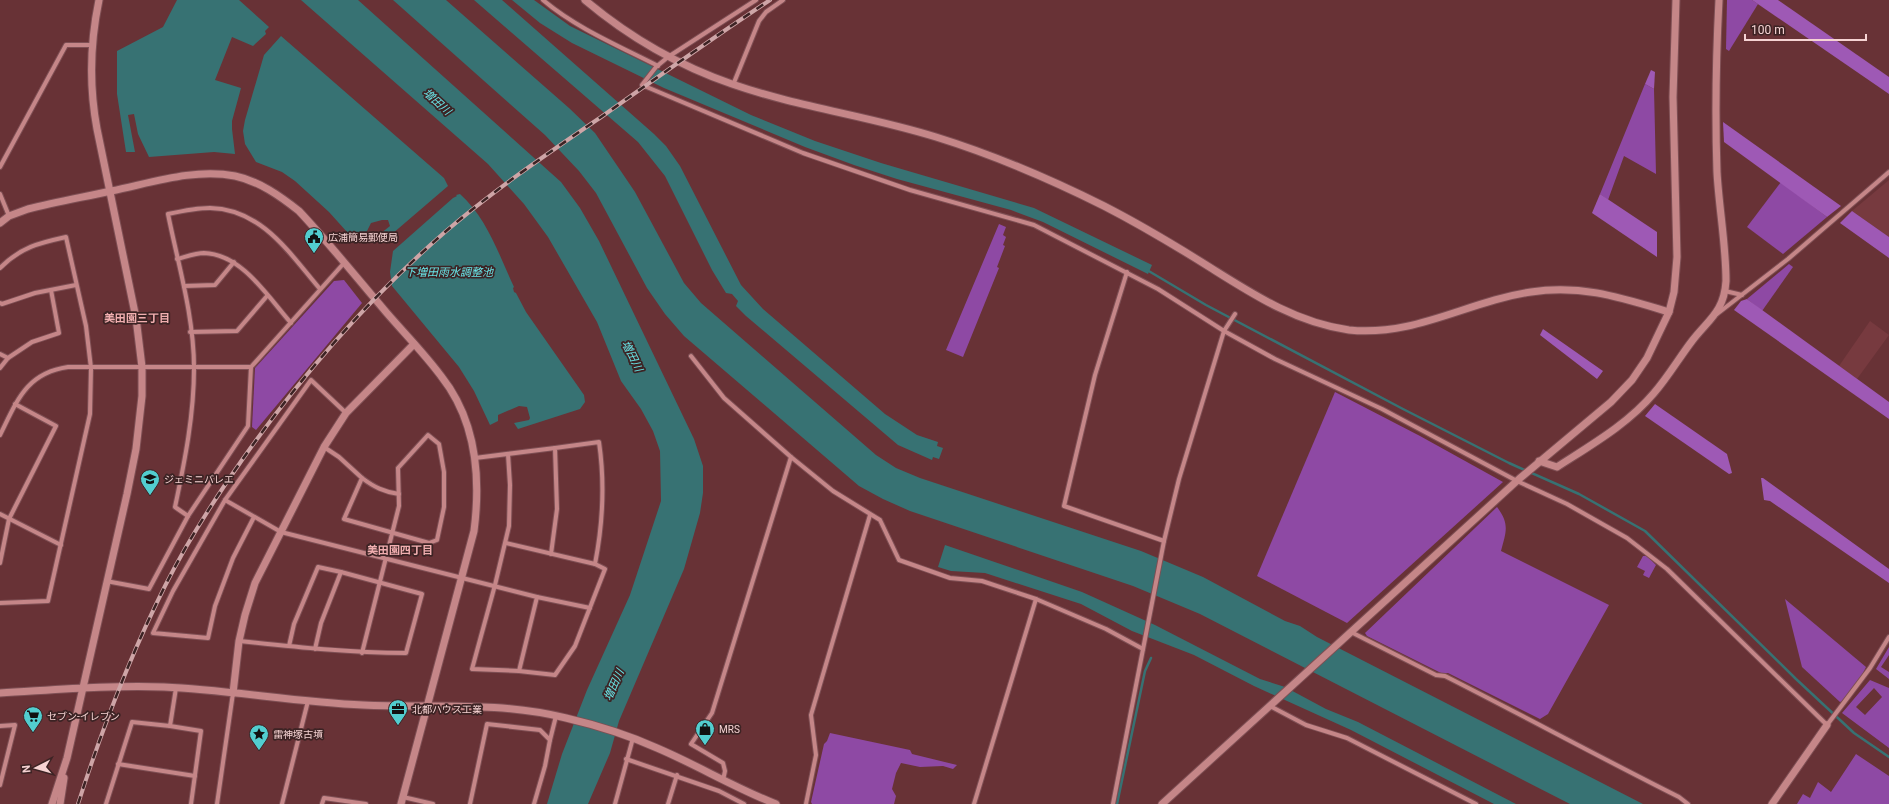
<svg xmlns="http://www.w3.org/2000/svg" width="1889" height="804" font-family="Roboto,'Noto Sans JP',sans-serif">
	<style>
		.built { fill: #773a3f }
		.green { fill: #8e49a4; fill-rule: evenodd }
		.forest { fill: #9e59b5 }
		.water { fill: #377273 }
		.lines { fill: none; stroke-linecap: round; stroke-linejoin: round }
		.stream { stroke: #377273; stroke-width: 2.5 }
		.minor-casing { stroke: #7e4f54; stroke-width: 6 }
		.tertiary-casing { stroke: #7e4f54; stroke-width: 9 }
		.minor { stroke: #c58688; stroke-width: 4 }
		.tertiary { stroke: #c58688; stroke-width: 7 }
		.rail-casing { stroke: #cea5a7; stroke-width: 4 }
		.rail { stroke: #3c2324; stroke-width: 2.5; stroke-dasharray: 8; stroke-linecap: butt }
		.labels { text-anchor: middle; dominant-baseline: central; stroke-width: 3.5; stroke-linejoin: round; paint-order: stroke }
		.poi-label { font-size: 10px; fill: #f6d3d3; stroke: #3c2324; text-anchor: start }
		.water-label { font-size: 11px; font-style: italic; fill: #68e4e6; stroke: #3c2324 }
		.neighbourhood-label { font-size: 11px; font-weight: bold; fill: #f0aeaf; stroke: #3c2324 }
	</style>
	<rect width="100%" height="100%" fill="#683236"/>
	<g class="built">
		<path d="M1889,180V237L1852,211Z"/>
		<path d="M1870,321L1889,335L1857,379L1839,366Z"/>
	</g>
	<g class="green">
		<path d="M1727,0H1752L1758,4L1729,51L1726,49Z"/>
		<path d="M1645,84L1654,89L1656,174L1624,156L1608,200L1600,194Z"/>
		<path d="M1781,182L1827,217L1783,254L1747,227Z"/>
		<path d="M999,224L1006,227L1003,235L1006,237L1003,245L1005,246L997,267L999,268L963,357L946,350Z"/>
		<path d="M1789,264L1793,267L1762,311L1747,299Z"/>
		<path d="M344,280L362,303L256,430L252,427L255,368L334,281Z"/>
		<path d="M1335,392L1420,436L1503,482L1347,623L1257,576Z"/>
		<path d="M1497,507C1510,524 1506,532 1501,551L1609,605L1548,714L1540,719L1448,673H1441L1367,636L1365,633Z"/>
		<path d="M1643,556H1647L1656,565L1649,578L1643,575L1645,571L1637,567Z"/>
		<path d="M1785,599L1866,667L1862,675L1843,701L1840,702L1802,667Z"/>
		<path d="M1889,647V655L1881,667L1889,672V679L1876,669Z"/>
		<path d="M1870,680L1889,688V748L1842,713ZM1874,688L1882,697L1865,715L1856,707Z"/>
		<path d="M830,733L910,750L912,754L957,765L953,769L943,766L920,767L901,763L896,773L892,789L896,796L894,804H812L811,802L824,744L827,741Z"/>
		<path d="M1856,754L1889,776V804H1797L1803,794L1810,798L1818,782L1831,792Z"/>
	</g>
	<g class="forest">
		<path d="M1752,0H1778L1889,77V94Z"/>
		<path d="M1651,70L1655,72L1654,89L1645,84Z"/>
		<path d="M1723,122L1841,206L1827,217L1724,142Z"/>
		<path d="M1600,194L1657,232V257L1592,213Z"/>
		<path d="M1852,211L1889,237V258L1840,223Z"/>
		<path d="M1747,299L1889,402V419L1734,310L1741,301Z"/>
		<path d="M1543,329L1603,371L1597,379L1540,335Z"/>
		<path d="M1655,404L1727,454L1732,473L1729,474L1645,416Z"/>
		<path d="M1761,478H1763L1889,569V583L1770,501L1764,500Z"/>
	</g>
	<g class="water">
		<path d="M177,0H239L269,27L265,31L266,34L253,46L232,37L215,80L241,88L232,121V129L235,154L214,152L149,157L138,134L134,114L128,115L135,152H126L117,94V51L163,27Z"/>
		<path d="M301,0H358L561,182L580,208L599,241L694,439L703,466V493L700,513L684,569L619,721L610,753L588,804H547L562,754L587,690L630,595L661,501L660,451L653,431L641,409L621,381L597,322L548,237L524,204L488,164Z"/>
		<path d="M393,0H446L569,108L595,133L635,192L684,283L701,303L876,455L896,468L920,478L1141,551L1203,577L1285,621L1300,626L1317,637L1643,804H1570L1200,614L1133,586L910,511L883,499L859,486L684,336L665,314L647,288L596,193L579,171L545,135Z"/>
		<path d="M474,0H502L654,134L666,146L680,166L741,285L763,309L885,414L917,435L938,442L937,446L943,448L939,459L933,457L932,460L898,445L746,316L736,306L738,301L732,294L726,293L712,270L665,176L638,142Z"/>
		<path d="M512,0H534L570,26L751,115L815,141L881,163L1034,208L1152,265L1148,274L1043,222L1011,210L897,179L854,165L805,147L664,88L572,43L540,23Z"/>
		<path d="M281,36L444,178L448,186L385,240L382,241L379,237L380,234L390,226L388,220H382L371,223L364,237L356,242L329,212L295,181L282,172L256,162L245,144L243,131L245,120L264,55Z"/>
		<path d="M460,194C487,218 499,255 514,287L513,288L514,292L516,293L526,312L584,395L585,402L580,409L518,429L514,423L529,420L530,418L527,407L519,406L498,415V421L490,425L474,391L459,367L392,286L390,272L393,251L453,198L457,196L456,195Z"/>
		<path d="M945,545L1082,592L1155,625L1260,679L1285,687L1326,709L1358,722L1516,804H1494L1351,730L1254,686L1194,655L1132,631L1081,604L985,573L951,571L938,567Z"/>
	</g>
	<g class="lines">
		<g class="stream">
			<path d="M1147,270L1206,305L1403,409L1509,463L1579,494L1645,531L1796,679L1854,733L1889,757"/>
			<path d="M1117,804L1145,671L1151,658"/>
		</g>
		<defs>
			<g id="minor">
				<path d="M543,0C576,28 619,46 658,66"/>
				<path d="M756,0L668,57L656,67L642,85L803,153L855,171L910,190L1034,225L1158,289L1224,331L1275,359L1382,409L1517,481L1567,504L1627,538L1667,569L1827,725L1870,668L1889,637"/>
				<path d="M733,85L759,21L766,12L783,0"/>
				<path d="M0,167L66,45H92"/>
				<path d="M0,194L9,216"/>
				<path d="M177,259C185,257 196,253 204,253C242,254 268,297 291,323"/>
				<path d="M0,268C21,247 39,243 66,237L86,326L91,368L90,414L48,601L0,603"/>
				<path d="M1127,272L1095,375L1064,506L1164,541"/>
				<path d="M184,286L215,285L234,262"/>
				<path d="M1725,291L1742,295"/>
				<path d="M0,303L2,304L35,293L76,285"/>
				<path d="M1717,314L1788,259L1889,172"/>
				<path d="M190,332L237,331L267,296"/>
				<path d="M0,354L8,358L32,342L59,333L51,290"/>
				<path d="M691,356L724,398L791,457L833,491L880,520L899,560L950,578L982,581L1036,599L1106,629L1143,649"/>
				<path d="M0,368L8,358"/>
				<path d="M0,435C17,401 26,373 68,367H251L344,263"/>
				<path d="M324,447L339,457L362,478L344,519L429,543L437,540L444,507V472L439,444L428,435L398,468L399,506L362,653"/>
				<path d="M508,454L510,485L509,526L495,585L472,669L519,671L555,675L575,646L605,569L595,564C603,523 605,483 599,442L555,448L557,509L551,554"/>
				<path d="M475,458L555,448"/>
				<path d="M362,478C374,487 384,492 399,494"/>
				<path d="M225,500L281,532L537,597L519,671"/>
				<path d="M0,514L61,545"/>
				<path d="M188,516L175,507C185,460 194,415 194,368C194,316 178,264 168,214C182,211 196,208 210,208C262,209 290,254 320,289"/>
				<path d="M254,517L233,558L215,606L208,638L153,633L173,591L225,500L311,380L346,413"/>
				<path d="M506,543L595,564"/>
				<path d="M0,563L9,519L56,426L15,404"/>
				<path d="M106,581L149,589L188,516L248,426L251,367"/>
				<path d="M537,597L590,608"/>
				<path d="M1351,632L1436,675L1445,676C1524,716 1601,758 1679,797L1688,804"/>
				<path d="M239,641C295,647 350,653 406,653L422,594L341,572L321,623L315,649"/>
				<path d="M289,646L294,624L318,567L341,572"/>
				<path d="M1270,706L1306,725L1347,738L1476,804"/>
				<path d="M0,726L15,725L0,785"/>
				<path d="M170,726L201,731L191,804"/>
				<path d="M550,740L556,716"/>
				<path d="M626,759L719,791L744,804"/>
				<path d="M118,764L195,776"/>
				<path d="M723,780L725,771L723,763L691,744L712,713L791,457"/>
				<path d="M403,797L433,804"/>
				<path d="M106,804L132,722L170,726L176,688"/>
				<path d="M217,804L233,693"/>
				<path d="M282,804L308,701"/>
				<path d="M322,804L324,798L366,804"/>
				<path d="M470,804L487,724L540,730L550,740L545,766L534,804"/>
				<path d="M615,804L633,738"/>
				<path d="M668,804L677,775"/>
				<path d="M806,804L816,755L811,715L870,515"/>
				<path d="M974,804L1036,599"/>
				<path d="M1113,804L1164,541L1179,479L1224,331L1235,314"/>
			</g>
			<g id="tertiary">
				<path d="M585,0C629,37 677,65 732,84C798,107 869,116 936,137C994,155 1050,179 1104,206C1141,225 1176,246 1211,268C1254,295 1297,323 1349,330C1415,337 1468,301 1531,292C1581,284 1622,298 1669,312"/>
				<path d="M0,223L9,216L28,209C55,202 84,197 111,191C151,183 194,168 235,176C259,181 280,196 299,211C329,243 357,278 386,312C404,333 424,353 441,376C476,420 481,477 474,531L401,804"/>
				<path d="M1539,461L1557,467C1591,445 1628,424 1654,393C1668,377 1679,358 1692,341C1709,319 1724,312 1726,281C1726,245 1719,208 1717,172C1715,114 1716,57 1719,0"/>
				<path d="M0,693C54,690 109,685 164,687C230,690 296,702 363,705C430,708 499,701 566,718C596,725 628,735 657,748C697,765 735,788 776,804"/>
				<path d="M233,693L239,641L245,615L255,583L324,447L346,413L414,344"/>
				<path d="M52,804L67,758L127,494L136,449L142,396V367L136,318L97,129C89,86 90,43 99,0"/>
				<path d="M60,804L64,778"/>
				<path d="M1162,804L1519,479L1611,402L1632,380L1647,358L1669,312L1674,292L1677,257L1673,97L1676,0"/>
				<path d="M1772,804L1827,725"/>
			</g>
		</defs>
		<use href="#minor" class="minor-casing"/>
		<use href="#tertiary" class="tertiary-casing"/>
		<use href="#minor" class="minor"/>
		<use href="#tertiary" class="tertiary"/>
		<defs>
			<path id="rail" d="M78,804C102,729 130,656 165,586C187,542 214,500 242,460C301,376 368,299 445,232C495,189 550,152 604,115C659,76 714,37 770,0"/>
		</defs>
		<use href="#rail" class="rail-casing"/>
		<use href="#rail" class="rail"/>
	</g>
	<defs>
		<symbol id="civic-pin" viewBox="-11 -11 22 30"><path d="M0 17L-7.5 6A9.5 9.5 0 1 1 7.5 6Z" fill="#52cdcf" stroke="#3c2324"/><path d="M-.6-6.5H3V-4.5H.6V-3L4-1V1h2V6H-6V1h2V-1L-.6-3ZM-1.2 2.5V6h2.4V2.5Z" fill="#111"/></symbol>
		<symbol id="school-pin" viewBox="-11 -11 22 30"><path d="M0 17L-7.5 6A9.5 9.5 0 1 1 7.5 6Z" fill="#52cdcf" stroke="#3c2324"/><path d="M0-5L7-2L0 1L-7-2ZM-4 1L0 2.5L4 1V4Q0 6-4 4Z" fill="#111"/></symbol>
		<symbol id="office-pin" viewBox="-11 -11 22 30"><path d="M0 17L-7.5 6A9.5 9.5 0 1 1 7.5 6Z" fill="#52cdcf" stroke="#3c2324"/><path d="M-6-3h4V-5.5h4V-3h4V5H-6ZM-1-4.5V-3h2v-1.5ZM-6 0V1H6V0Z" fill="#111"/></symbol>
		<symbol id="supermarket-pin" viewBox="-11 -11 22 30"><path d="M0 17L-7.5 6A9.5 9.5 0 1 1 7.5 6Z" fill="#52cdcf" stroke="#3c2324"/><path d="M-6-5.5h2.5l.6 2H6L4.5 2H-2.5L-4.4-4H-6ZM-1.5 3.2a1.3 1.3 0 1 0 .1 0ZM3 3.2a1.3 1.3 0 1 0 .1 0Z" fill="#111"/></symbol>
		<symbol id="shop-pin" viewBox="-11 -11 22 30"><path d="M0 17L-7.5 6A9.5 9.5 0 1 1 7.5 6Z" fill="#52cdcf" stroke="#3c2324"/><path d="M-5-2.5h2.3a2.7 3.5 0 0 1 5.4 0H5L5.5 6h-11ZM-1.5-2.5h3a1.5 2.3 0 0 0-3 0Z" fill="#111"/></symbol>
		<symbol id="sight-pin" viewBox="-11 -11 22 30"><path d="M0 17L-7.5 6A9.5 9.5 0 1 1 7.5 6Z" fill="#52cdcf" stroke="#3c2324"/><path d="M0-6L1.8-2.2L6-1.7L2.9 1.2L3.7 5.4L0 3.3L-3.7 5.4L-2.9 1.2L-6-1.7L-1.8-2.2Z" fill="#111"/></symbol>
	</defs>
	<g fill-rule="evenodd">
		<use href="#civic-pin" x="303" y="226" width="22" height="30"/>
		<use href="#school-pin" x="139" y="468" width="22" height="30"/>
		<use href="#office-pin" x="387" y="698" width="22" height="30"/>
		<use href="#supermarket-pin" x="22" y="705" width="22" height="30"/>
		<use href="#shop-pin" x="694" y="718" width="22" height="30"/>
		<use href="#sight-pin" x="248" y="723" width="22" height="30"/>
	</g>
	<g class="labels">
		<g class="poi-label">
			<text x="328" y="237">広浦簡易郵便局</text>
			<text x="164" y="479">ジェミニバレエ</text>
			<text x="412" y="709">北都ハウス工業</text>
			<text x="47" y="716">セブン-イレブン</text>
			<text x="719" y="729">MRS</text>
			<text x="273" y="734">雷神塚古墳</text>
		</g>
		<g class="water-label">
			<text transform="translate(437 102) rotate(42)">増田川</text>
			<text x="449" y="272">下増田雨水調整池</text>
			<text transform="translate(632 356) rotate(64)">増田川</text>
			<text transform="translate(614 685) rotate(-66)">増田川</text>
		</g>
		<g class="neighbourhood-label">
			<text x="137" y="318">美田園三丁目</text>
			<text x="400" y="550">美田園四丁目</text>
		</g>
	</g>
	<g transform="translate(36 768) rotate(264)" stroke="#3c2324" stroke-width="3" paint-order="stroke">
	<path d="M0-3L7 15L0 10L-7 15Z" fill="#f6d3d3"/>
	<text y="-6" font-size="11" font-weight="bold" text-anchor="middle" fill="#f6d3d3">N</text>
	</g>
	<path d="M1745 34v6h121v-6" fill="none" stroke="#f6d3d3" stroke-width="2"/>
	<text x="1751" y="34" font-size="12" fill="#f6d3d3" stroke="#3c2324" stroke-width="3" paint-order="stroke">100 m</text>
</svg>
